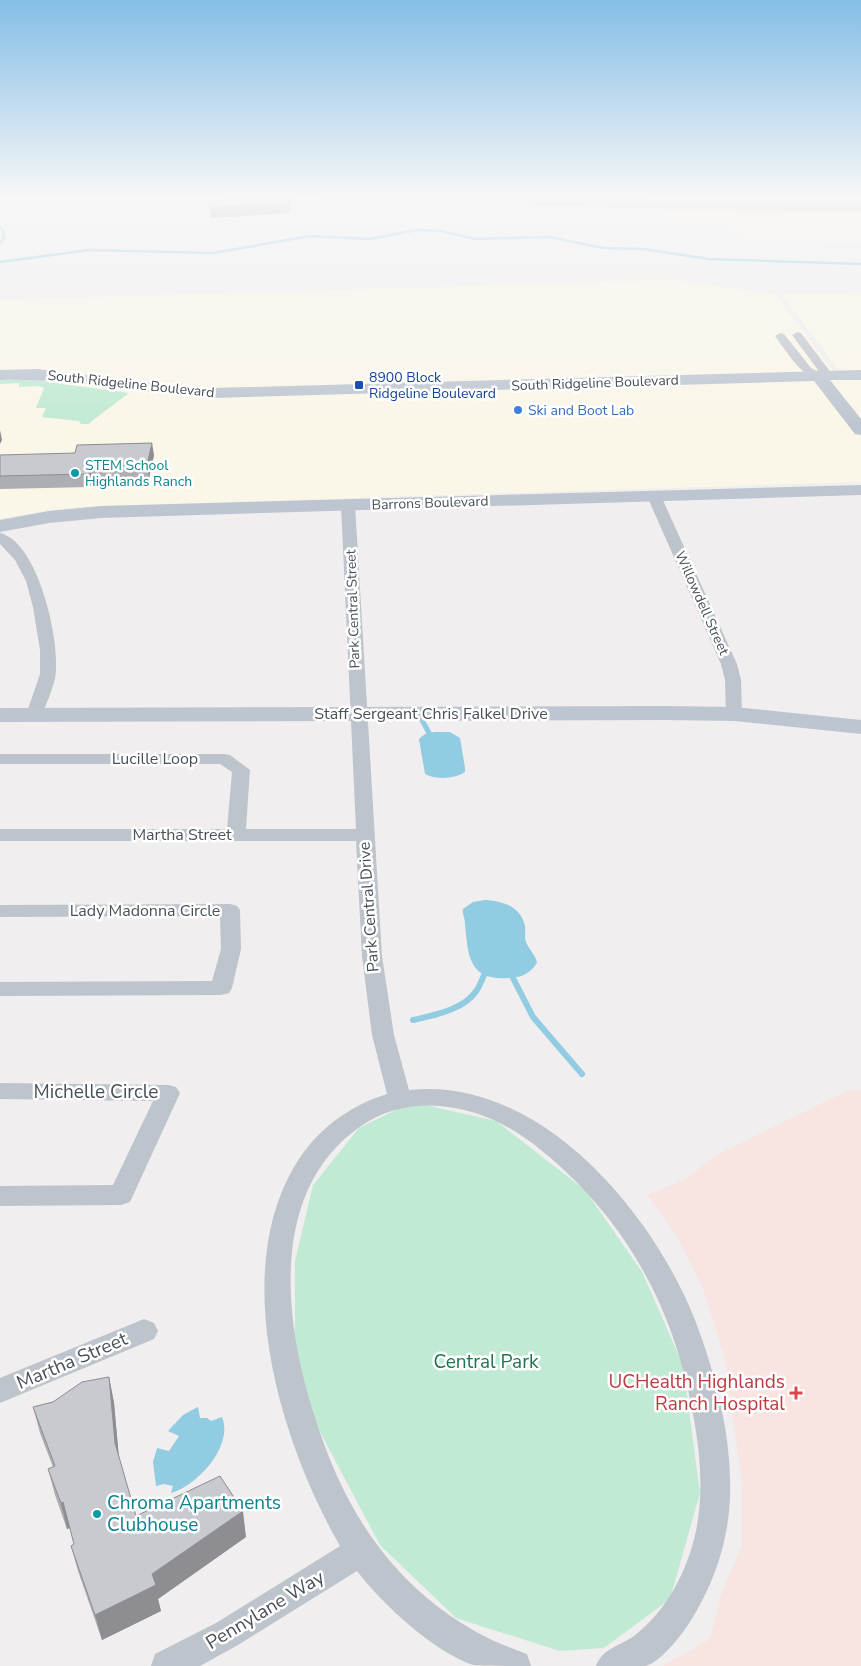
<svg xmlns="http://www.w3.org/2000/svg" width="861" height="1666" font-family="'Nunito Sans',sans-serif">
	<style>
		.commercial { fill: #faf6e8 }
		.medical { fill: #f8e4e0 }
		.green { fill: #c0ead3 }
		.water { fill: #91cce3 }
		.lines { fill: none; stroke-linecap: round; stroke-linejoin: round }
		.stream-far2 { stroke: #91cce3; stroke-width: 2.5 }
		.stream-far1 { stroke: #91cce3; stroke-width: 5 }
		.stream { stroke: #91cce3; stroke-width: 6 }
		.street { fill: #bec4cc; fill-rule: evenodd }
		.secondary { fill: #bdc5d0; fill-rule: evenodd }
		.primary { fill: #b0bbca; fill-rule: evenodd }
		.wall { fill: #adaeb3 }
		.shaded-wall { fill: #8d8d92 }
		.building { fill: #c9cad0; stroke: #8d8d92 }
		.transit-dot { fill: #1a4fb4; stroke: #fff; stroke-width: 2 }
		.shop-dot { fill: #3f7fe0; stroke: #fff; stroke-width: 2 }
		.culture-dot { fill: #0f9aa8; stroke: #fff; stroke-width: 2 }
		.health-dot { fill: #e0444e; stroke: #fff; stroke-width: 2 }
		.labels { text-anchor: middle; dominant-baseline: central; stroke-width: 5; stroke-linejoin: round; paint-order: stroke }
		.far-transit-label { font-size: 14px; fill: #164399; stroke: #fff; text-anchor: start }
		.far-street-label { font-size: 14px; fill: #485059; stroke: #fff }
		.far-shop-label { font-size: 14px; fill: #366cbe; stroke: #fff; text-anchor: start }
		.far-culture-label { font-size: 14px; fill: #0d838f; stroke: #fff; text-anchor: start }
		.street-label { font-size: 16px; fill: #485059; stroke: #fff }
		.near-street-label { font-size: 19px; fill: #485059; stroke: #fff }
		.near-park-label { font-size: 19px; fill: #1f7450; stroke: #fff }
		.near-health-label { font-size: 19px; fill: #be3a42; stroke: #fff; text-anchor: end }
		.near-culture-label { font-size: 19px; fill: #0d838f; stroke: #fff; text-anchor: start }
	</style>
	<rect width="100%" height="100%" fill="#f0eeee"/>
	<g class="commercial">
		<path d="M662,212L861,214V243L746,239L733,225L666,223Z"/>
		<path d="M671,280L775,294L839,379L861,378V482L100,506L49,510L0,519V300Z"/>
		<path d="M861,293V370L840,372L781,294Z"/>
	</g>
	<path class="medical" d="M861,1090V1666H663L710,1639L721,1595L742,1545V1484L725,1359L703,1288L677,1236L647,1195L682,1181L719,1154L845,1092Z"/>
	<g class="green">
		<path d="M0,380H34L129,393L88,424H81L79,421L42,417L46,408H36L44,388L38,386L19,387V383L0,384Z"/>
		<path d="M412,1102L496,1121L585,1190L642,1272L683,1365L700,1493L670,1599L604,1648L560,1651L456,1618L380,1545L319,1430L302,1377L295,1336V1261L313,1185L359,1128Z"/>
	</g>
	<g class="water">
		<path d="M434,732H450L460,738L465,768V772C455,779 436,780 425,774L419,739L425,734Z"/>
		<path d="M485,900C502,901 521,906 525,926C526,931 524,938 526,942C529,950 536,955 537,963C530,974 520,978 508,978C468,981 468,954 465,924C465,918 462,914 463,909L473,902Z"/>
		<path d="M198,1407L200,1418H207L211,1421L222,1417C234,1446 197,1486 171,1493L173,1486L164,1484L156,1486L153,1462L157,1448L169,1451L179,1436L168,1431L183,1415Z"/>
	</g>
	<g class="lines">
		<g class="stream-far2">
			<path d="M0,228L3,230L4,238L0,243"/>
			<path d="M0,262L89,250L213,253L310,236L369,239L418,230L442,231L474,239L550,237L603,248L644,249L708,259L861,264"/>
		</g>
		<path class="stream-far1" d="M422,720L429,733"/>
		<g class="stream">
			<path d="M513,978L533,1017L582,1074"/>
			<path d="M413,1020C435,1015 464,1010 477,990C480,985 482,980 484,975"/>
		</g>
		<g class="street">
			<path d="M797,332L801,333L829,370L823,379C806,384 784,348 775,336L780,333L784,334L811,368L817,371L818,370L792,335Z"/>
			<path d="M654,492L661,496L737,664L741,680L742,714L740,718H728L726,714L725,680L721,664L647,496Z"/>
			<path d="M348,501L355,505L382,956L394,1035L409,1090C539,1076 652,1211 695,1320C716,1375 732,1437 730,1496C729,1538 715,1581 693,1617C685,1631 661,1663 645,1666C630,1666 611,1666 596,1666C603,1648 618,1647 634,1636C667,1610 687,1572 696,1531C704,1491 700,1449 692,1409C675,1316 633,1234 564,1170C537,1145 507,1122 472,1112C434,1101 394,1103 361,1126C268,1190 284,1321 314,1414C343,1509 391,1585 480,1634C495,1642 511,1648 527,1654L531,1666C518,1666 485,1666 473,1665C434,1652 382,1604 357,1571L238,1645L200,1666H151L155,1654L216,1623L340,1546C281,1443 230,1277 294,1167C315,1131 348,1106 387,1094L372,1035L362,956L356,841H0V829H227L232,772L220,764H0V754H224L230,755L250,770L246,829H356L341,505Z"/>
			<path d="M0,533C38,542 59,637 56,671C55,686 47,701 42,715L40,719H28L26,715L40,674V650L33,607L26,581L15,560L0,544Z"/>
			<path d="M230,904L237,906L240,910L241,949L232,988L229,993L221,995L0,996V982L212,981L221,949L220,916L0,917V905Z"/>
			<path d="M0,1083L168,1085L176,1087L180,1093L130,1202L121,1205L0,1206V1186L113,1185L153,1101L0,1099Z"/>
			<path d="M144,1319L154,1323L158,1331L154,1339L0,1403V1378Z"/>
		</g>
		<g class="secondary">
			<path d="M37,369L178,386L214,388L861,370V380H830L861,419V435L855,434L814,381L214,398C142,394 72,378 0,380V370Z"/>
			<path d="M861,485V495L101,518L49,523L0,532V520L49,511L101,506Z"/>
			<path d="M665,706L734,707L861,720V734L734,721L665,720L0,722V708Z"/>
		</g>
		<path class="primary" d="M307,195H432L861,204V212L659,209L313,198Z"/>
	</g>
	<g class="wall">
		<path d="M0,455H154L149,478L92,479L90,487L0,489Z"/>
		<path d="M109,1377L114,1403L119,1459L136,1516L246,1537L158,1599L161,1611L102,1640L78,1571L71,1546L74,1545L70,1528L67,1529L55,1495L48,1469L53,1467L40,1433L33,1407L53,1402Z"/>
	</g>
	<g class="shaded-wall">
		<path d="M290,196V213L211,218L210,208Z"/>
		<path d="M0,430L2,440L0,444Z"/>
		<path d="M152,443L154,455L149,478L147,465Z"/>
		<path d="M90,467L92,479L90,487L88,474Z"/>
		<path d="M109,1377L114,1403L120,1469L115,1443Z"/>
		<path d="M63,1502L70,1528L67,1529L61,1503Z"/>
		<path d="M243,1511L246,1537L158,1599L161,1611L102,1640L95,1615L152,1574Z"/>
	</g>
	<g class="building">
		<path d="M236,195H281L290,196V202L210,208V205Z"/>
		<path d="M152,443L147,465L90,467L88,474L0,476V455L75,453L77,445Z"/>
		<path d="M109,1377L115,1443L136,1516L220,1476L243,1511L152,1574L156,1585L95,1615L71,1546L74,1544L63,1502L61,1503L48,1469L55,1466L33,1407L53,1402L82,1382Z"/>
	</g>
	<linearGradient id="sky" x2="0" y2="1"><stop stop-color="#85bee6"/><stop offset="0.46" stop-color="#f8f7f7"/><stop offset="1" stop-color="#f8f7f7" stop-opacity="0"/></linearGradient>
	<rect width="861" height="428" fill="url(#sky)"/>
	<rect class="transit-dot" x="354" y="380" width="10" height="10" rx="2.5"/>
	<circle class="shop-dot" cx="518" cy="410" r="5"/>
	<g class="culture-dot">
		<circle cx="75" cy="473" r="5"/>
		<circle cx="97" cy="1514" r="5"/>
	</g>
	<path class="health-dot" d="M793.5 1385.5h5v5h5v5h-5v5h-5v-5h-5v-5h5z"/>
	<g class="labels">
		<g class="far-transit-label">
			<text x="369" y="377">8900 Block<tspan x="369" dy="16">Ridgeline Boulevard</tspan></text>
		</g>
		<g class="far-street-label">
			<text transform="translate(595 383) rotate(-2)">South Ridgeline Boulevard</text>
			<text transform="translate(131 384) rotate(6)">South Ridgeline Boulevard</text>
			<text transform="translate(430 503) rotate(-2)">Barrons Boulevard</text>
			<text transform="translate(702 603) rotate(66)">Willowdell Street</text>
			<text transform="translate(353 609) rotate(-92)">Park Central Street</text>
		</g>
		<g class="far-shop-label">
			<text x="528" y="410">Ski and Boot Lab</text>
		</g>
		<g class="far-culture-label">
			<text x="85" y="465">STEM School<tspan x="85" dy="16">Highlands Ranch</tspan></text>
		</g>
		<g class="street-label">
			<text x="431" y="714">Staff Sergeant Chris Falkel Drive</text>
			<text x="155" y="759">Lucille Loop</text>
			<text x="182" y="835">Martha Street</text>
			<text transform="translate(369 907) rotate(-94)">Park Central Drive</text>
			<text x="145" y="911">Lady Madonna Circle</text>
		</g>
		<g class="near-street-label">
			<text x="96" y="1092">Michelle Circle</text>
			<text transform="translate(72 1361) rotate(-23)">Martha Street</text>
			<text transform="translate(265 1610) rotate(-31)">Pennylane Way</text>
		</g>
		<g class="near-park-label">
			<text x="486" y="1362">Central Park</text>
		</g>
		<g class="near-health-label">
			<text x="785" y="1382">UCHealth Highlands<tspan x="785" dy="22">Ranch Hospital</tspan></text>
		</g>
		<g class="near-culture-label">
			<text x="107" y="1503">Chroma Apartments<tspan x="107" dy="22">Clubhouse</tspan></text>
		</g>
	</g>
</svg>
